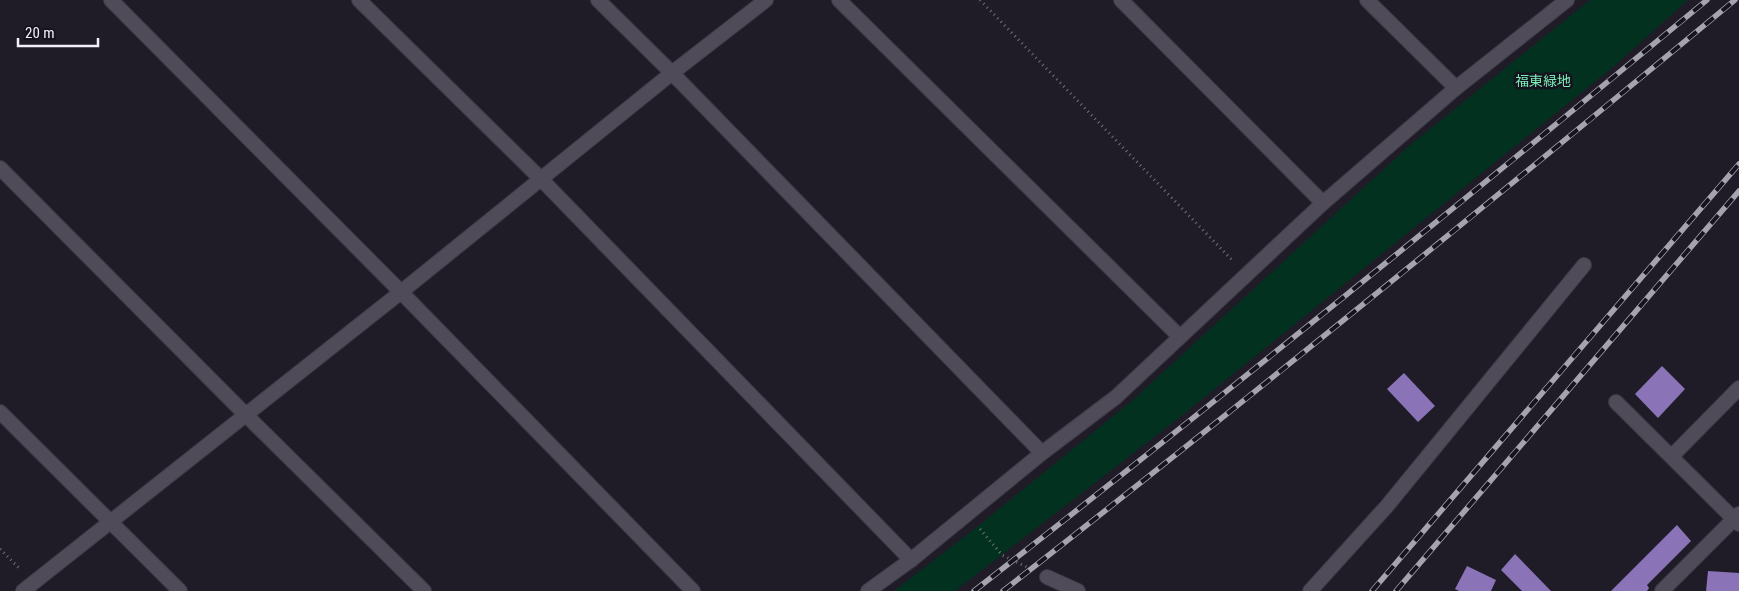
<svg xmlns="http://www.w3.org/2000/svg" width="1739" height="591" font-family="'Roboto Condensed','Noto Sans JP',sans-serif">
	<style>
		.green { fill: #02321f }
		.building { fill: #8a73b7 }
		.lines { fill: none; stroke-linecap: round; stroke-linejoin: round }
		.minor-casing { stroke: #3c3943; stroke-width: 16 }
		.path { stroke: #73707b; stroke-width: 3; stroke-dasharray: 1 4; stroke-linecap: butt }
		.minor { stroke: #4f4b59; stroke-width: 14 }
		.rail-casing { stroke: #a5a3ad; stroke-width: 5.5 }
		.rail { stroke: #16131e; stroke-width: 4; stroke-dasharray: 11; stroke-linecap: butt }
		.labels { text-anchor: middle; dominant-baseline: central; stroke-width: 5; stroke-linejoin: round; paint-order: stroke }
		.park-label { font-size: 14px; fill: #7aedb5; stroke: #16131e }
	</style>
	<rect width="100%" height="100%" fill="#1f1c28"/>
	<path class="green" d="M1590,0H1688L1613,67L1175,421L955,591H894L977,527L1133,400L1409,146Z"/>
	<g class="building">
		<path d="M1662,366L1685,389L1658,418L1635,394Z"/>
		<path d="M1404,373L1435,406L1418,422L1387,389Z"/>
		<path d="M1677,525L1691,541L1647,585L1649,588L1647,591H1611Z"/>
		<path d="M1515,554L1551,591H1522L1501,570Z"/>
		<path d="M1467,566L1496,580L1491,591H1459L1455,589Z"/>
		<path d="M1708,571L1739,573V591H1706Z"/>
	</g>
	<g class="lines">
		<defs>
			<g id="minor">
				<path d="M111,0L401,292L693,591"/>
				<path d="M359,0L540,178L911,560"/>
				<path d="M598,0L672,73L1042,453"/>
				<path d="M839,0L1180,337"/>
				<path d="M1121,0L1323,203"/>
				<path d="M1367,0L1456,88"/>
				<path d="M0,168L246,415L424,591"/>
				<path d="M1616,402L1739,524"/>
				<path d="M0,412L180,591"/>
				<path d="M1672,456L1739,388"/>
				<path d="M1047,577L1078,591"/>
				<path d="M23,591L401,292L672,73L766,0"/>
				<path d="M868,591L911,560L1042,453L1116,397L1323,203L1456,88L1567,0"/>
				<path d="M1310,591L1387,506L1584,265"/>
				<path d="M1662,591L1739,514"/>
			</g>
		</defs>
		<use href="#minor" class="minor-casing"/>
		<g class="path">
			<path d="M980,0L1232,260"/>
			<path d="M980,529L1002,555L1031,569"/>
			<path d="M0,549L19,568"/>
		</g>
		<use href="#minor" class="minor"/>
		<defs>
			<g id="rail">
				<path d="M974,591C1221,398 1465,200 1707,0"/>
				<path d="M1003,591C1250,398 1493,200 1735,0"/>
				<path d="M1372,591L1739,164"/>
				<path d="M1396,591L1739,191"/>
			</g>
		</defs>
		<use href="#rail" class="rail-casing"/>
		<use href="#rail" class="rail"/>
	</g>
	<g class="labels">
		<g class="park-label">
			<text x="1543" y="81">福東緑地</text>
		</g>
	</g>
	<path d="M18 38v8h80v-8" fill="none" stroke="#f2f0f9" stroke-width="2.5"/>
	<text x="25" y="38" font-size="15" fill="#f2f0f9" stroke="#16131e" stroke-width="4" paint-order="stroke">20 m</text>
</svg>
